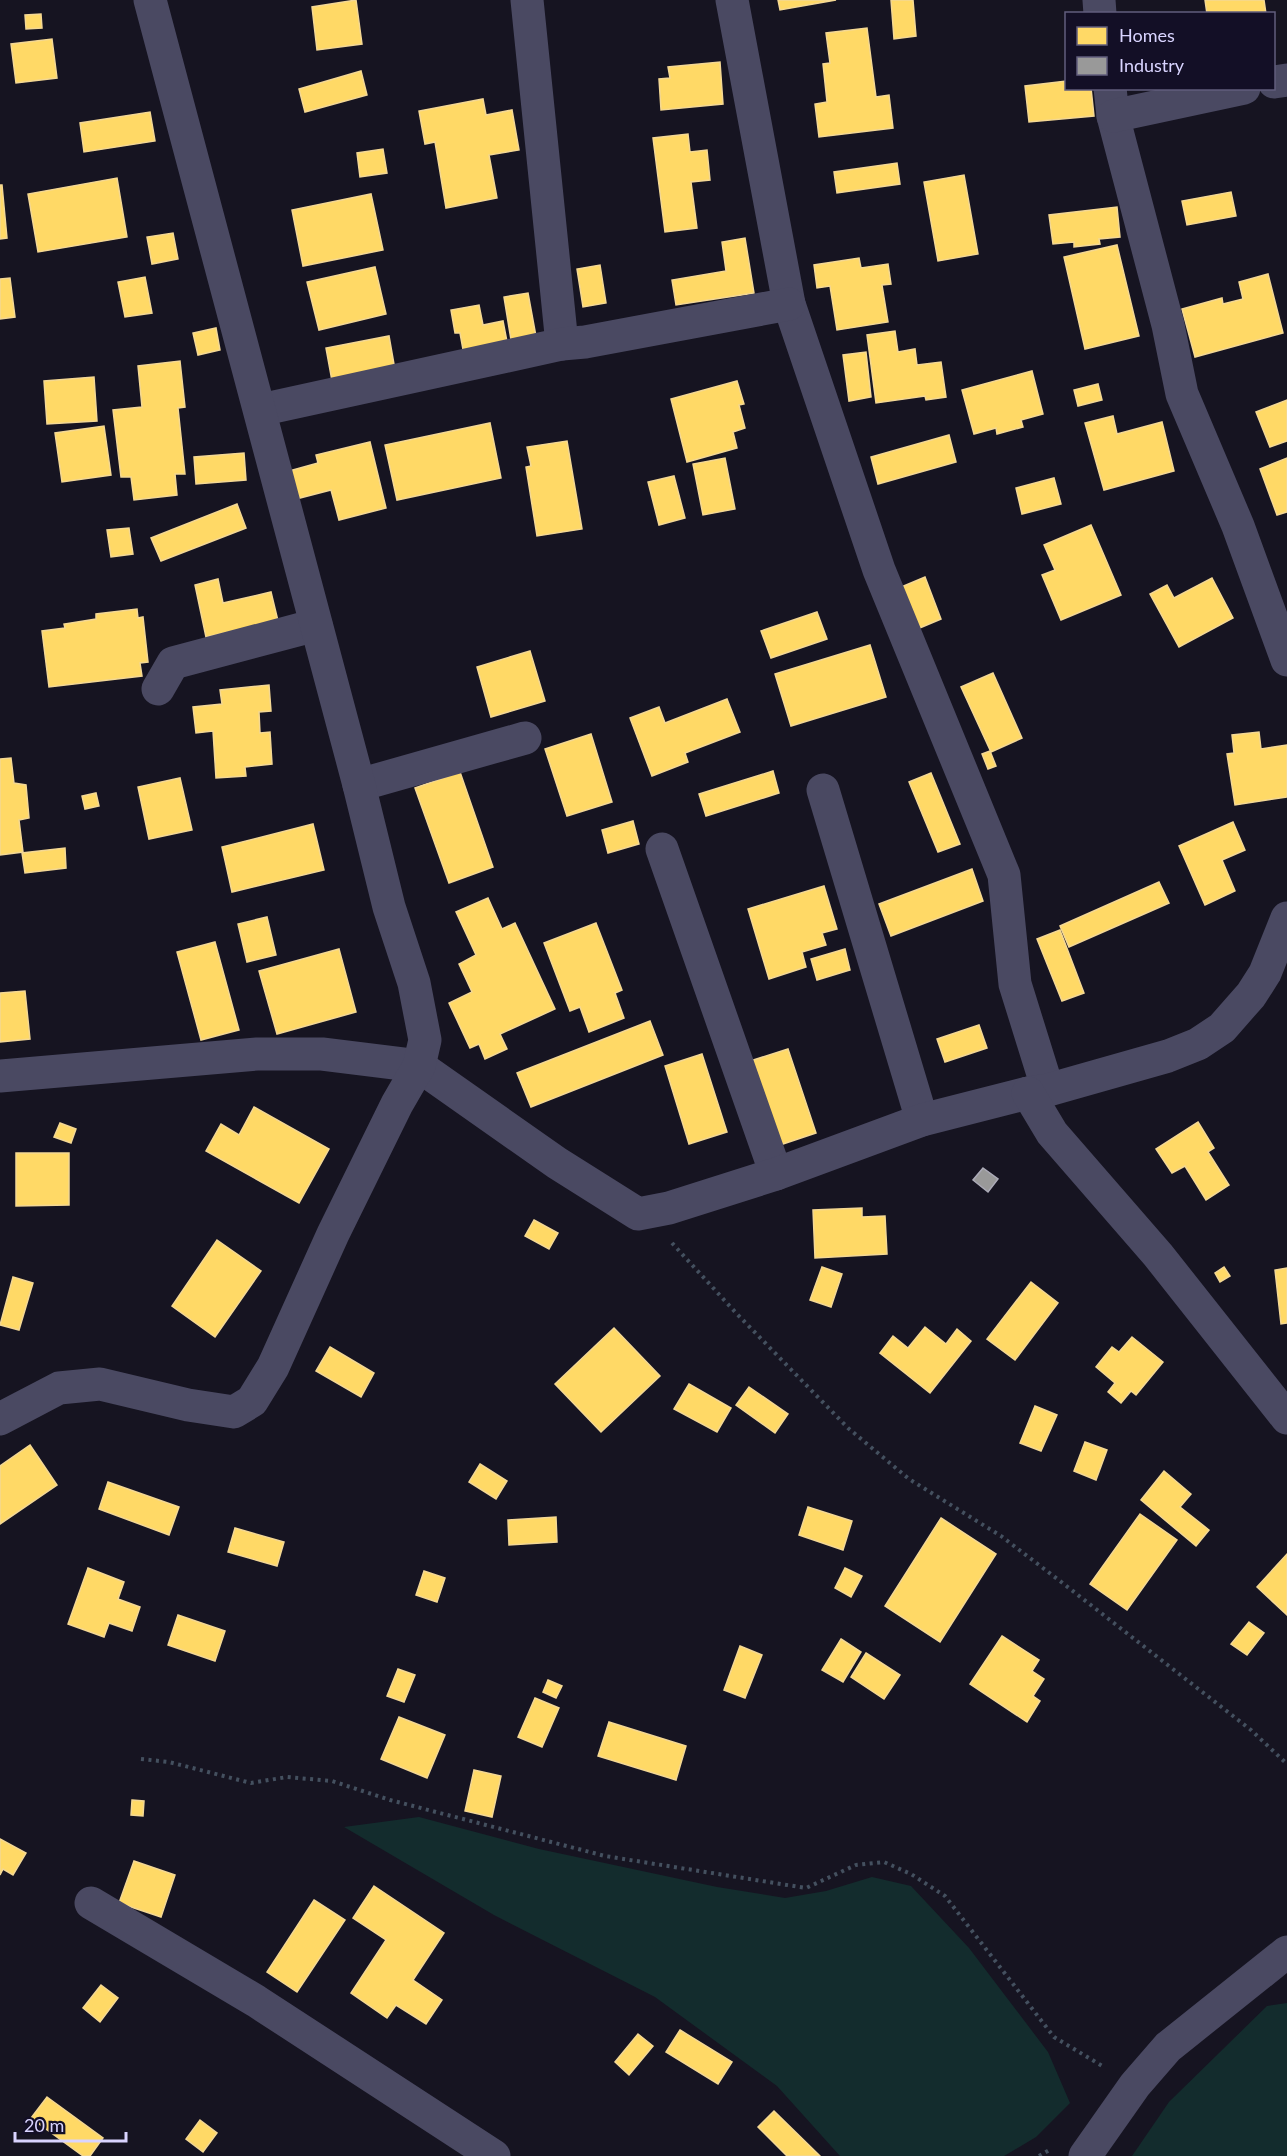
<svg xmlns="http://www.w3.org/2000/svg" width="1287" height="2156" font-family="Lato,sans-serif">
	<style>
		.green { fill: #132c2d }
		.homes { fill: #ffd966; stroke: #f4d894; stroke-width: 1.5 }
		.industry { fill: #999; stroke: #acabb8; stroke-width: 1.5 }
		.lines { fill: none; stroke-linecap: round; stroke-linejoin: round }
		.path { stroke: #44505f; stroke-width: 4; stroke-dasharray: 3 4.5; stroke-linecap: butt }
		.minor { stroke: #4a4962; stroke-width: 33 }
	</style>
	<rect width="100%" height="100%" fill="#161421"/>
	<g class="green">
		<path d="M419,1817L539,1849L717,1887L785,1898L826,1891L872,1877L911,1886L969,1948L1048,2052L1070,2103L1036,2137L1004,2156H840L777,2086L655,1997L494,1915L344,1827Z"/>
		<path d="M1287,2003V2156H1132L1169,2102L1267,2006Z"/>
	</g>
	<g class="homes">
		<path d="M356,0L362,44L317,50L312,7Z"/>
		<path d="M778,0H836L780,10Z"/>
		<path d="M891,0H913L916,36L894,39Z"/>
		<path d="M1205,0H1264L1266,14H1207Z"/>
		<path d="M41,14L42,28L26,29L25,15Z"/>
		<path d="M867,28L876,97L889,95L893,128L819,137L815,104L827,102L823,64L830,63L826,33Z"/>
		<path d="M52,39L57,78L16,83L11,44Z"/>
		<path d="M720,62L723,104L661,110L659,79L670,78L668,67Z"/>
		<path d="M361,71L367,95L305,112L299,89Z"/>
		<path d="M1066,81V88H1091L1094,116L1029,122L1025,86Z"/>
		<path d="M483,99L486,115L512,110L519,150L489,155L497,198L446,208L435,142L425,144L419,111Z"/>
		<path d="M150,112L155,141L84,152L80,123Z"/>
		<path d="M688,134L690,152L707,150L710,180L691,182L697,228L665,232L653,138Z"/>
		<path d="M383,149L387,173L360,177L357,153Z"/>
		<path d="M897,163L900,184L837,193L834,172Z"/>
		<path d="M964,175L978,254L938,261L924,182Z"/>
		<path d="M117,178L127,237L38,252L28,194Z"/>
		<path d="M0,185H2L7,238L0,239Z"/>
		<path d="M1231,192L1236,216L1187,225L1182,201Z"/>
		<path d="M371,194L383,250L303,266L292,210Z"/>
		<path d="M1117,207L1120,237L1099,239L1100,244L1074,247V242L1053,244L1049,215Z"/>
		<path d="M173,233L178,259L152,264L147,237Z"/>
		<path d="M745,238L754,293L676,305L672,280L726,271L722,242Z"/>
		<path d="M1117,245L1139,336L1085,349L1064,257Z"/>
		<path d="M859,258L861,268L888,264L891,284L882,285L888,322L837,330L830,286L817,288L814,265Z"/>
		<path d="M600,265L606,303L583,307L577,269Z"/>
		<path d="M375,267L386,314L319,330L307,282Z"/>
		<path d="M1268,274L1283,333L1195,357L1182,309L1222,298L1223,304L1243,299L1239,282Z"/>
		<path d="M145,277L152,313L125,317L118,282Z"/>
		<path d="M10,278L15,317L0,319V279Z"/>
		<path d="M528,293L537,342L512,346L504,297Z"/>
		<path d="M479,305L483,325L503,321L508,347L464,355L460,333H455L451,310Z"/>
		<path d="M216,328L220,350L198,355L193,333Z"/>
		<path d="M895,331L898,352L915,349L917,365L941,362L946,397L926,400L925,396L876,403L867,335Z"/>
		<path d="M389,336L395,370L332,381L326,348Z"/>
		<path d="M866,352L871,397L849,401L843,355Z"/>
		<path d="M180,361L185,407L178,408L185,474H175L177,495L134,500L131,477H121L113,410L142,407L138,366Z"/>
		<path d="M1032,371L1043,414L1021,420L1023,427L997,434L996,428L974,434L962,390Z"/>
		<path d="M94,377L97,421L47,424L44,381Z"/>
		<path d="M737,381L744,404L739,405L745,428L733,432L737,448L687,462L671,399Z"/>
		<path d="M1098,384L1102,400L1078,406L1074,390Z"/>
		<path d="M1287,400V441L1270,447L1256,412Z"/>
		<path d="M1113,416L1117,434L1162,422L1174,471L1104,490L1085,423Z"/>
		<path d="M490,423L501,478L397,500L385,445Z"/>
		<path d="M104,426L111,475L62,482L55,433Z"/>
		<path d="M949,435L956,462L878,484L871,457Z"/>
		<path d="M567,441L582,529L537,536L526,467L531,466L527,447Z"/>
		<path d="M370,442L386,508L339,520L331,490L296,499L289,471L318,463L316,455Z"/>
		<path d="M244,453L246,480L196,484L194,457Z"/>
		<path d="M725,458L735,509L703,515L693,464Z"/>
		<path d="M1287,458V512L1277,515L1260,469Z"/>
		<path d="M674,476L685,518L659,525L648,482Z"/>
		<path d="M1054,478L1061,504L1022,514L1016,488Z"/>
		<path d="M237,504L246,528L161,561L151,538Z"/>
		<path d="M1091,525L1121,595L1061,620L1042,575L1055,570L1044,545Z"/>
		<path d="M129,528L133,554L111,557L107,530Z"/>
		<path d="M925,577L941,619L915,630L899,588Z"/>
		<path d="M1212,578L1233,618L1179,647L1150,594L1167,585L1174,598Z"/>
		<path d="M218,579L223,603L271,592L278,621L206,637L195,585Z"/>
		<path d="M137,609L138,618L143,617L148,662L140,663L142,676L49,687L42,631L65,628L64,624L96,619V614Z"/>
		<path d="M817,612L827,639L771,658L761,631Z"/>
		<path d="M870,645L886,697L791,726L775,674Z"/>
		<path d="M530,651L545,701L491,717L477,667Z"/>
		<path d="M993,673L1022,738L991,752L961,687Z"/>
		<path d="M269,685L271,711L259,712L260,733L270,732L272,764L245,767L246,776L216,778L213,731L196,733L193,707L222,704L220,690Z"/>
		<path d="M727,699L740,732L685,753L688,762L652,776L630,718L659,707L665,723Z"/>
		<path d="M1259,732L1261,749L1287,745V797L1235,805L1227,754L1234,753L1232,735Z"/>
		<path d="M591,734L612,802L567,816L545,749Z"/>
		<path d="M990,751L996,766L988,769L982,754Z"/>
		<path d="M11,758L14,783L26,785L29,818L19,820L23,852L0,855V759Z"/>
		<path d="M773,771L779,793L706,816L699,794Z"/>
		<path d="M460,772L493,867L449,883L415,788Z"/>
		<path d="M931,773L960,844L938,852L909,782Z"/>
		<path d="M180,778L192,830L149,839L138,787Z"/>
		<path d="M96,793L99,806L85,809L82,796Z"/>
		<path d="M633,821L639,844L608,853L602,830Z"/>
		<path d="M1233,822L1245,850L1222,860L1235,891L1205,905L1179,846Z"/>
		<path d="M313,824L324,870L232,892L222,847Z"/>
		<path d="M65,848L66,868L25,873L22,853Z"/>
		<path d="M972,869L983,901L891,936L879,904Z"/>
		<path d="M1159,882L1169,903L1069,947L1060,926Z"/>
		<path d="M824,886L837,929L822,933L826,945L802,952L806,967L769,979L748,909Z"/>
		<path d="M488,898L502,929L515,923L555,1009L500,1034L507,1049L485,1059L479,1044L470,1048L449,1003L472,992L459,964L476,955L456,912Z"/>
		<path d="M267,917L276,955L247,962L238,924Z"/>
		<path d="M596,923L622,990L615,993L624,1018L589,1032L580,1007L570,1011L544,943Z"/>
		<path d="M1060,930L1084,993L1062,1001L1037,939Z"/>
		<path d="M215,942L239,1030L201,1040L177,952Z"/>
		<path d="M339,949L356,1012L277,1034L259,971Z"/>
		<path d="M845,949L850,970L817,980L811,959Z"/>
		<path d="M25,991L30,1039L0,1042V993Z"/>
		<path d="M650,1021L663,1055L531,1107L517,1073Z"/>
		<path d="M979,1025L987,1048L945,1062L937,1039Z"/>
		<path d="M788,1049L816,1133L774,1147L747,1062Z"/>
		<path d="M702,1054L727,1132L689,1144L665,1066Z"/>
		<path d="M254,1107L329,1149L299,1203L206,1151L221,1124L239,1135Z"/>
		<path d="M1198,1122L1214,1148L1208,1152L1229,1185L1206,1200L1185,1166L1172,1173L1156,1149Z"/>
		<path d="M60,1123L76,1129L71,1143L54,1137Z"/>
		<path d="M16,1153H69V1205L16,1206Z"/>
		<path d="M862,1208V1217L885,1216L887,1254L815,1258L813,1210Z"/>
		<path d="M534,1220L558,1233L549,1249L525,1236Z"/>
		<path d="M217,1240L261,1271L215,1337L172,1306Z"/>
		<path d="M822,1267L842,1274L831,1307L810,1300Z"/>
		<path d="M1224,1267L1230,1276L1220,1282L1215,1273Z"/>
		<path d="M1287,1268V1323L1281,1324L1275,1270Z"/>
		<path d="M13,1277L33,1283L19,1330L0,1325Z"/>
		<path d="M1031,1282L1058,1303L1015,1360L987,1339Z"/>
		<path d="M925,1327L946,1344L957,1329L971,1341L930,1393L880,1353L893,1336L908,1348Z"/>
		<path d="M614,1328L660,1376L601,1432L555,1384Z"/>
		<path d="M1132,1337L1163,1362L1136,1395L1131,1391L1121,1403L1108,1392L1115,1383L1096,1367L1112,1347L1119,1352Z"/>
		<path d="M330,1347L374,1373L361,1397L316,1371Z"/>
		<path d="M689,1384L731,1408L717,1432L674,1409Z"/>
		<path d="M749,1387L788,1414L775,1433L736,1405Z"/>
		<path d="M1035,1406L1057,1415L1041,1451L1020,1443Z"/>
		<path d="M1085,1442L1107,1450L1096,1480L1074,1471Z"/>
		<path d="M30,1445L57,1485L0,1524V1466Z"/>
		<path d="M480,1464L507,1481L496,1499L469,1482Z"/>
		<path d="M1164,1471L1191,1494L1180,1507L1209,1530L1196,1546L1141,1500Z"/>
		<path d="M108,1482L179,1507L169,1535L99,1509Z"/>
		<path d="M808,1507L852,1521L843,1550L799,1535Z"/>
		<path d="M1140,1514L1177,1540L1127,1610L1090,1584Z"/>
		<path d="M556,1517L557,1542L509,1545L508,1520Z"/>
		<path d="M941,1518L996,1554L940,1642L885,1606Z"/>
		<path d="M235,1528L284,1542L277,1566L228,1552Z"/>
		<path d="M1287,1554V1615L1257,1587Z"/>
		<path d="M88,1568L124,1582L118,1599L140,1607L132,1631L109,1623L104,1637L68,1624Z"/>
		<path d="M845,1568L862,1576L851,1597L835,1588Z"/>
		<path d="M424,1571L445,1578L437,1602L416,1595Z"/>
		<path d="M178,1615L225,1631L215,1661L168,1645Z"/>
		<path d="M1249,1622L1264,1633L1247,1655L1231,1644Z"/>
		<path d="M1002,1636L1039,1660L1032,1671L1044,1679L1033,1696L1040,1701L1027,1722L970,1684Z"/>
		<path d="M841,1639L861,1652L843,1682L822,1670Z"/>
		<path d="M740,1646L762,1655L745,1698L724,1690Z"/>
		<path d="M866,1653L900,1675L884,1699L851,1677Z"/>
		<path d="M398,1669L415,1675L404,1702L387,1696Z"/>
		<path d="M548,1680L562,1686L556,1698L543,1692Z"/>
		<path d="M535,1698L559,1708L542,1747L518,1737Z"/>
		<path d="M399,1717L445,1735L427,1778L381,1759Z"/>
		<path d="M609,1722L686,1746L676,1780L598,1756Z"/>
		<path d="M474,1770L501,1776L492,1817L465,1811Z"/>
		<path d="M132,1800L144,1801L143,1816L131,1815Z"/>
		<path d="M0,1839L26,1853L13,1875L3,1869L0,1875Z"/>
		<path d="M134,1861L175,1875L161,1917L119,1903Z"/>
		<path d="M374,1886L444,1933L413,1980L442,2000L426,2024L396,2005L387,2018L351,1993L386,1940L353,1918Z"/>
		<path d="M314,1900L345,1920L297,1992L267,1972Z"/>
		<path d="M101,1985L118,1998L100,2022L83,2008Z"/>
		<path d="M680,2030L732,2062L718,2084L666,2052Z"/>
		<path d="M638,2034L653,2046L629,2075L615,2062Z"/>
		<path d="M47,2097L103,2138L90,2156H83L31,2118Z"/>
		<path d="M774,2111L820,2156H787L758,2127Z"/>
		<path d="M200,2120L217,2133L203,2152L186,2139Z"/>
	</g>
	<path class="industry" d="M983,1168L998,1179L988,1192L973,1180Z"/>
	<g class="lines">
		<g class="path">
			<path d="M672,1243L737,1314L848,1428L909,1479L1001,1536L1060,1581L1251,1730L1287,1764"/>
			<path d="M141,1759L169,1762L251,1783L287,1777L332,1781L390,1800L605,1856L806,1888L856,1865L884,1862L911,1874L945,1896L1054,2037L1104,2067"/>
			<path d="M1039,2156L1051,2149"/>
		</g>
		<g class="minor">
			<path d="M527,0L562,344"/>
			<path d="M732,0L789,304L879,570L1004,875L1015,984L1048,1090"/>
			<path d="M1099,0L1100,14"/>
			<path d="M1274,82L1287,80"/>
			<path d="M1110,88L1113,116L1168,325L1182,394L1238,526L1287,660"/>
			<path d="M1113,116L1244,88"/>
			<path d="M260,410L562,344L585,342L789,304"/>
			<path d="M158,689L173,663L316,625"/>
			<path d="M359,785L525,738"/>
			<path d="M823,790L922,1120"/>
			<path d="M662,849L776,1174"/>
			<path d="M0,1076L257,1054H322L419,1066L557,1163L638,1214L669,1208L776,1174L922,1120L1028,1093L1048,1090L1168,1056L1198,1044L1222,1028L1251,995L1265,973L1287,918"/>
			<path d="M1028,1093L1052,1133L1158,1255L1287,1418"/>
			<path d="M0,1419L59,1388L100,1384L188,1405L234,1412L252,1401L273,1367L333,1234L397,1104L419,1066L425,1040L414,983L389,907L359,785L150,0"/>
			<path d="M91,1903L256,2001L494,2156"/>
			<path d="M1085,2156L1135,2085L1168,2047L1287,1952"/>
		</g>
	</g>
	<rect x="1065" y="12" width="210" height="78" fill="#130f26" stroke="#625e7d" stroke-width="1.5"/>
	<rect x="1077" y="27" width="30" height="18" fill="#ffd966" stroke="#625e7d" stroke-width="1.5"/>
	<text x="1119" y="42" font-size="18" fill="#d9d4ff">Homes</text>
	<rect x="1077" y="57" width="30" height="18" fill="#999999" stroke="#625e7d" stroke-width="1.5"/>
	<text x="1119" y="72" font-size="18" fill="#d9d4ff">Industry</text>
	<path d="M15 2132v9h111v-9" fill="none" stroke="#d9d4ff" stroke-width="3"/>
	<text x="24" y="2132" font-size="18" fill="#d9d4ff" stroke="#130f26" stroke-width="4.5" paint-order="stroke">20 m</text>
</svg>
